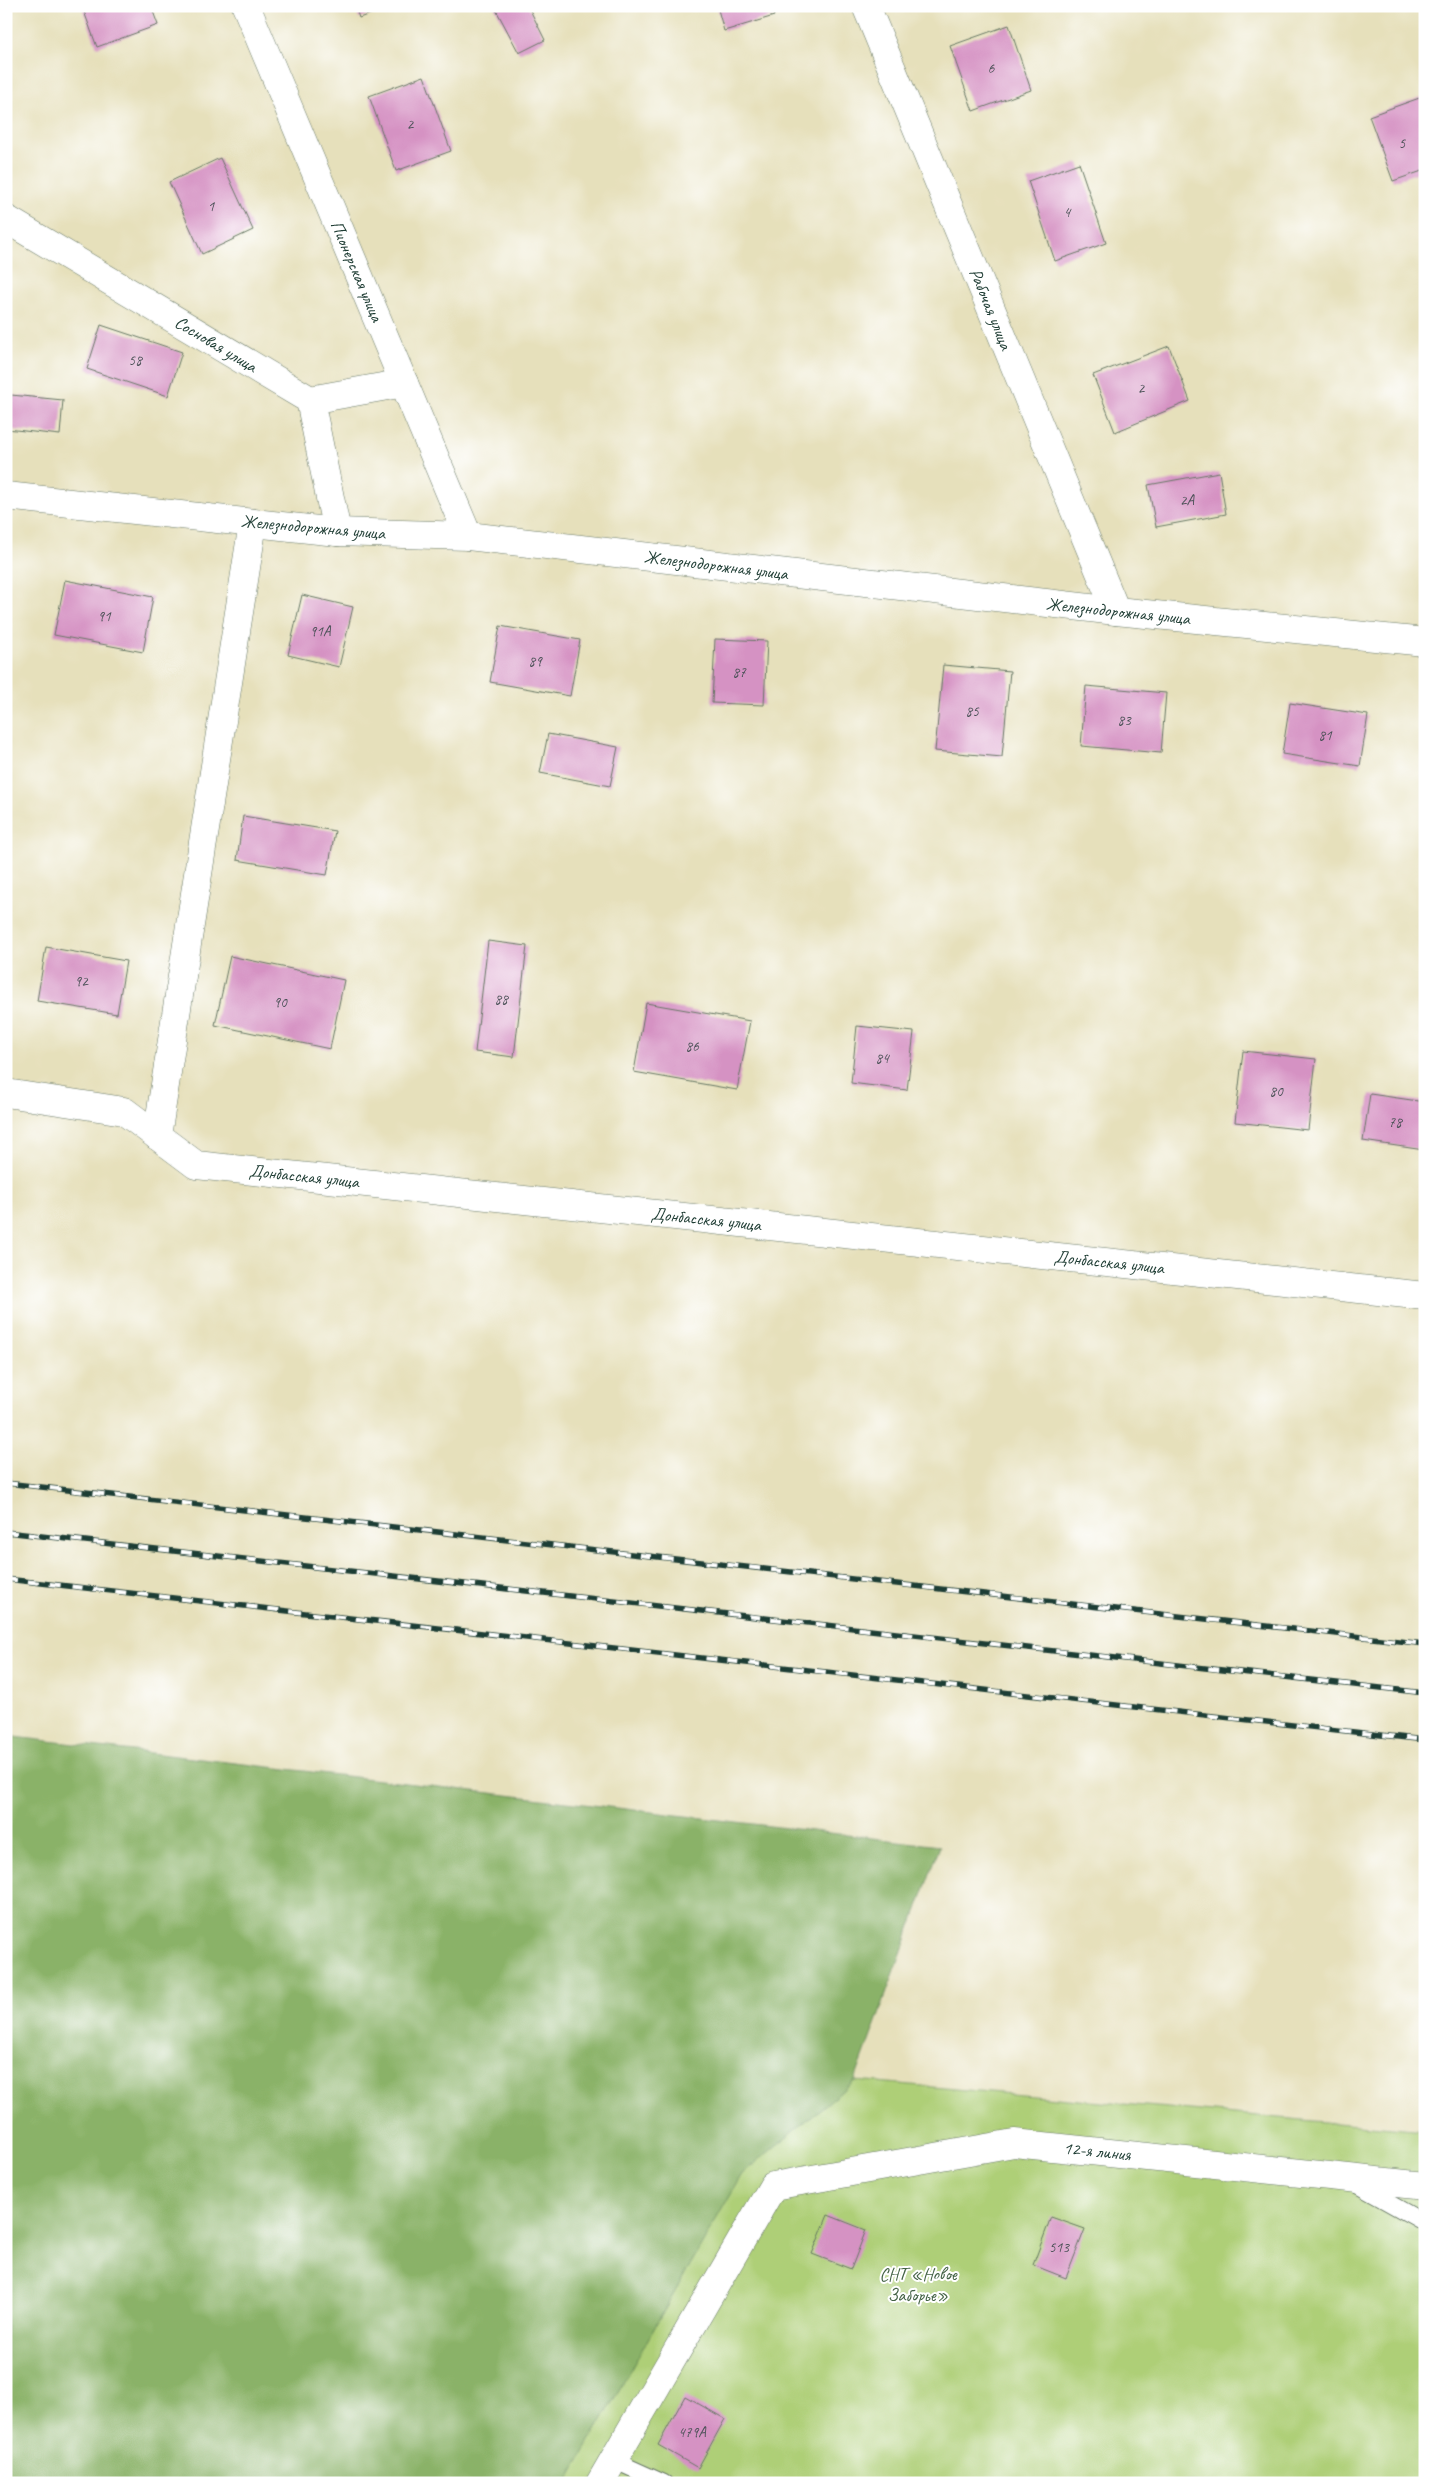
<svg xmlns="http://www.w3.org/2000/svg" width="1431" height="2489" font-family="Caveat,sans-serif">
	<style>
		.green { fill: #aecf77; stroke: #668656 }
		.forest { fill: #8ab268; stroke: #54784e }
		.building { fill: #d592c3 }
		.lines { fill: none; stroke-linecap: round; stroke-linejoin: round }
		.service-casing { stroke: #657663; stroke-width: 18 }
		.minor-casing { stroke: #657663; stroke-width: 29 }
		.tertiary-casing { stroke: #657663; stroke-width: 29 }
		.service { stroke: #fff; stroke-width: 16 }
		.minor { stroke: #fff; stroke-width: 28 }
		.tertiary { stroke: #fff; stroke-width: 28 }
		.rail-casing { stroke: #1f3d34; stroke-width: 5.5 }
		.rail { stroke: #fff; stroke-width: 4; stroke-dasharray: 11; stroke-linecap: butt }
		.labels { text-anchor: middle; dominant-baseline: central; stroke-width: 4; stroke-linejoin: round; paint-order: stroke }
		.number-label { font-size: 15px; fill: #4c5258 }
		.street-label { font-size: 18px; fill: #1f3d34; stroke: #fff }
		.park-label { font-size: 18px; fill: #436245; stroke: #fff }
	</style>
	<rect width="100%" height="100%" fill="#fff"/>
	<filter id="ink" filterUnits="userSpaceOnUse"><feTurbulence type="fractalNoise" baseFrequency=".02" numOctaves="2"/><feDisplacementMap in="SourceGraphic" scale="10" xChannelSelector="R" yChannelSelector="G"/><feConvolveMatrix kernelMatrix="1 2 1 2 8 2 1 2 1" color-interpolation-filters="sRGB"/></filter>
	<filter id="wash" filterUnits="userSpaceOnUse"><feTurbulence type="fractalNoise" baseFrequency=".0096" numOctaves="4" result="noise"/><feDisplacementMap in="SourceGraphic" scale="20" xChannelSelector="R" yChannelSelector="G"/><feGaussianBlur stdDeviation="1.12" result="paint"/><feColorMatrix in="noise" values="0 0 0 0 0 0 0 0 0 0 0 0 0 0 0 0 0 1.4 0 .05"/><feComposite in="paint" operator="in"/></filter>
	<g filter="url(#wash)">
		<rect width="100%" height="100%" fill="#e6e0bb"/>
		<path class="green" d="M855,2080L1425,2131V2483H566L742,2173Z"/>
		<path class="forest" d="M6,1736L940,1846L855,2080L742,2174L566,2483H6Z"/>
		<g id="blocks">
			<g class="building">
				<path d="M82,6H151L158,25L97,47Z"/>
				<path d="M355,6H390V7L359,18Z"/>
				<path d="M494,6H528L545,40L519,53Z"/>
				<path d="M717,6H771L774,16L724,31Z"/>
				<path d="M1009,25L1031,90L973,111L950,46Z"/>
				<path d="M424,76L451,151L396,171L369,96Z"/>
				<path d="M1425,96V170L1393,181L1369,116Z"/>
				<path d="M220,158L253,230L202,254L169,182Z"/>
				<path d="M1079,163L1106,243L1055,261L1028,181Z"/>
				<path d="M101,325L182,352L168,396L87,369Z"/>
				<path d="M1169,346L1190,401L1115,432L1093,375Z"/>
				<path d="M11,395L63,400L60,435L7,429Z"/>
				<path d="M1219,472L1226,514L1156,527L1148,485Z"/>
				<path d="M65,580L153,597L143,652L54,635Z"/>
				<path d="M302,595L353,607L339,667L288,655Z"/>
				<path d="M500,626L580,640L570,696L490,682Z"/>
				<path d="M715,639L767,641L764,705L712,703Z"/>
				<path d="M943,665L1010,671L1002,757L935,751Z"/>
				<path d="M1086,686L1166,693L1161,753L1081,746Z"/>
				<path d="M1290,703L1368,715L1360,766L1282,754Z"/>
				<path d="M548,734L618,747L610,786L540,773Z"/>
				<path d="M243,816L335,831L327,875L237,860Z"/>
				<path d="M488,941L527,946L514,1057L475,1052Z"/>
				<path d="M46,947L126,961L117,1014L37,1001Z"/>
				<path d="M230,956L344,980L330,1049L215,1025Z"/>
				<path d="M646,1003L750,1021L737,1090L634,1072Z"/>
				<path d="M857,1026L914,1032L907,1090L851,1083Z"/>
				<path d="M1243,1051L1316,1059L1308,1130L1235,1122Z"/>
				<path d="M1370,1094L1425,1102L1424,1150L1363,1141Z"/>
				<path d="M828,2215L866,2230L851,2269L812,2254Z"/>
				<path d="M1051,2217L1085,2229L1066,2278L1033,2265Z"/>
				<path d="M685,2396L725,2419L698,2468L658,2445Z"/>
			</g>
		</g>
	</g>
	<g filter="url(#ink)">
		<use href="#blocks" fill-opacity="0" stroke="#657663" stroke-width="1"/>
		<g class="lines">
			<defs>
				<g id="service">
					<path d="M1357,2185L1425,2223"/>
					<path d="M613,2460L664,2483"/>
				</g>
				<g id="minor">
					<path d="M246,6L468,536"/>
					<path d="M866,6L1116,611"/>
					<path d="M6,219L310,400L337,532"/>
					<path d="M310,400L404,383"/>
					<path d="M6,1093L124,1111L196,1165L1425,1296"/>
					<path d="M157,1136L253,523"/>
					<path d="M600,2483L773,2186L1014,2143L1425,2186"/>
				</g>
				<path id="tertiary" d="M6,496L337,532L468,536L1116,611L1425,642"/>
			</defs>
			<use href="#service" class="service-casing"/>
			<use href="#minor" class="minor-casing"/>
			<use href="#tertiary" class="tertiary-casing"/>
			<use href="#service" class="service"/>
			<use href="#minor" class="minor"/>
			<use href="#tertiary" class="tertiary"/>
			<defs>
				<g id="rail">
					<path d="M6,1483L1425,1644"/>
					<path d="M6,1532L1425,1693"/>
					<path d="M6,1579L1425,1740"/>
				</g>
			</defs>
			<use href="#rail" class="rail-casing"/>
			<use href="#rail" class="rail"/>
		</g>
	</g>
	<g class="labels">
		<g class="number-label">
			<text x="991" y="68">6</text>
			<text x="410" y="124">2</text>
			<text x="1402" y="143">5</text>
			<text x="211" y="206">1</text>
			<text x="1067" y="212">4</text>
			<text x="135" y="360">58</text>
			<text x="1141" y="388">2</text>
			<text x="1187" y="500">2А</text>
			<text x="104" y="616">91</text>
			<text x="320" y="631">91А</text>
			<text x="535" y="661">89</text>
			<text x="739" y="672">87</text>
			<text x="972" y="711">85</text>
			<text x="1124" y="720">83</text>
			<text x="1325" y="735">81</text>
			<text x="81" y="981">92</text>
			<text x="501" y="999">88</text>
			<text x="280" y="1002">90</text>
			<text x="692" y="1046">86</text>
			<text x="882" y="1058">84</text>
			<text x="1276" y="1091">80</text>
			<text x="1395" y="1122">78</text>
			<text x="1059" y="2247">513</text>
			<text x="692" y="2432">479А</text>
		</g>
		<g class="street-label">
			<text transform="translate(357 271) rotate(67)">Пионерская улица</text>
			<text transform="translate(991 309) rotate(68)">Рабочая улица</text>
			<text transform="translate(216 344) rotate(31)">Сосновая улица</text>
			<text transform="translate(313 527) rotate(5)">Железнодорожная улица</text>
			<text transform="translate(716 565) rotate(7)">Железнодорожная улица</text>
			<text transform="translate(1118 611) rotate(6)">Железнодорожная улица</text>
			<text transform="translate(304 1176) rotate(6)">Донбасская улица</text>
			<text transform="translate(706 1219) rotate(6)">Донбасская улица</text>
			<text transform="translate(1109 1262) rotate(6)">Донбасская улица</text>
			<text transform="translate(1097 2151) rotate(6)">12-я линия</text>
		</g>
		<g class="park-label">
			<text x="918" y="2274">СНТ «Новое<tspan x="918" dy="21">Заборье»</tspan></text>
		</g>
	</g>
	<rect width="1431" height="2489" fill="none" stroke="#fff" stroke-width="25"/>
</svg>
